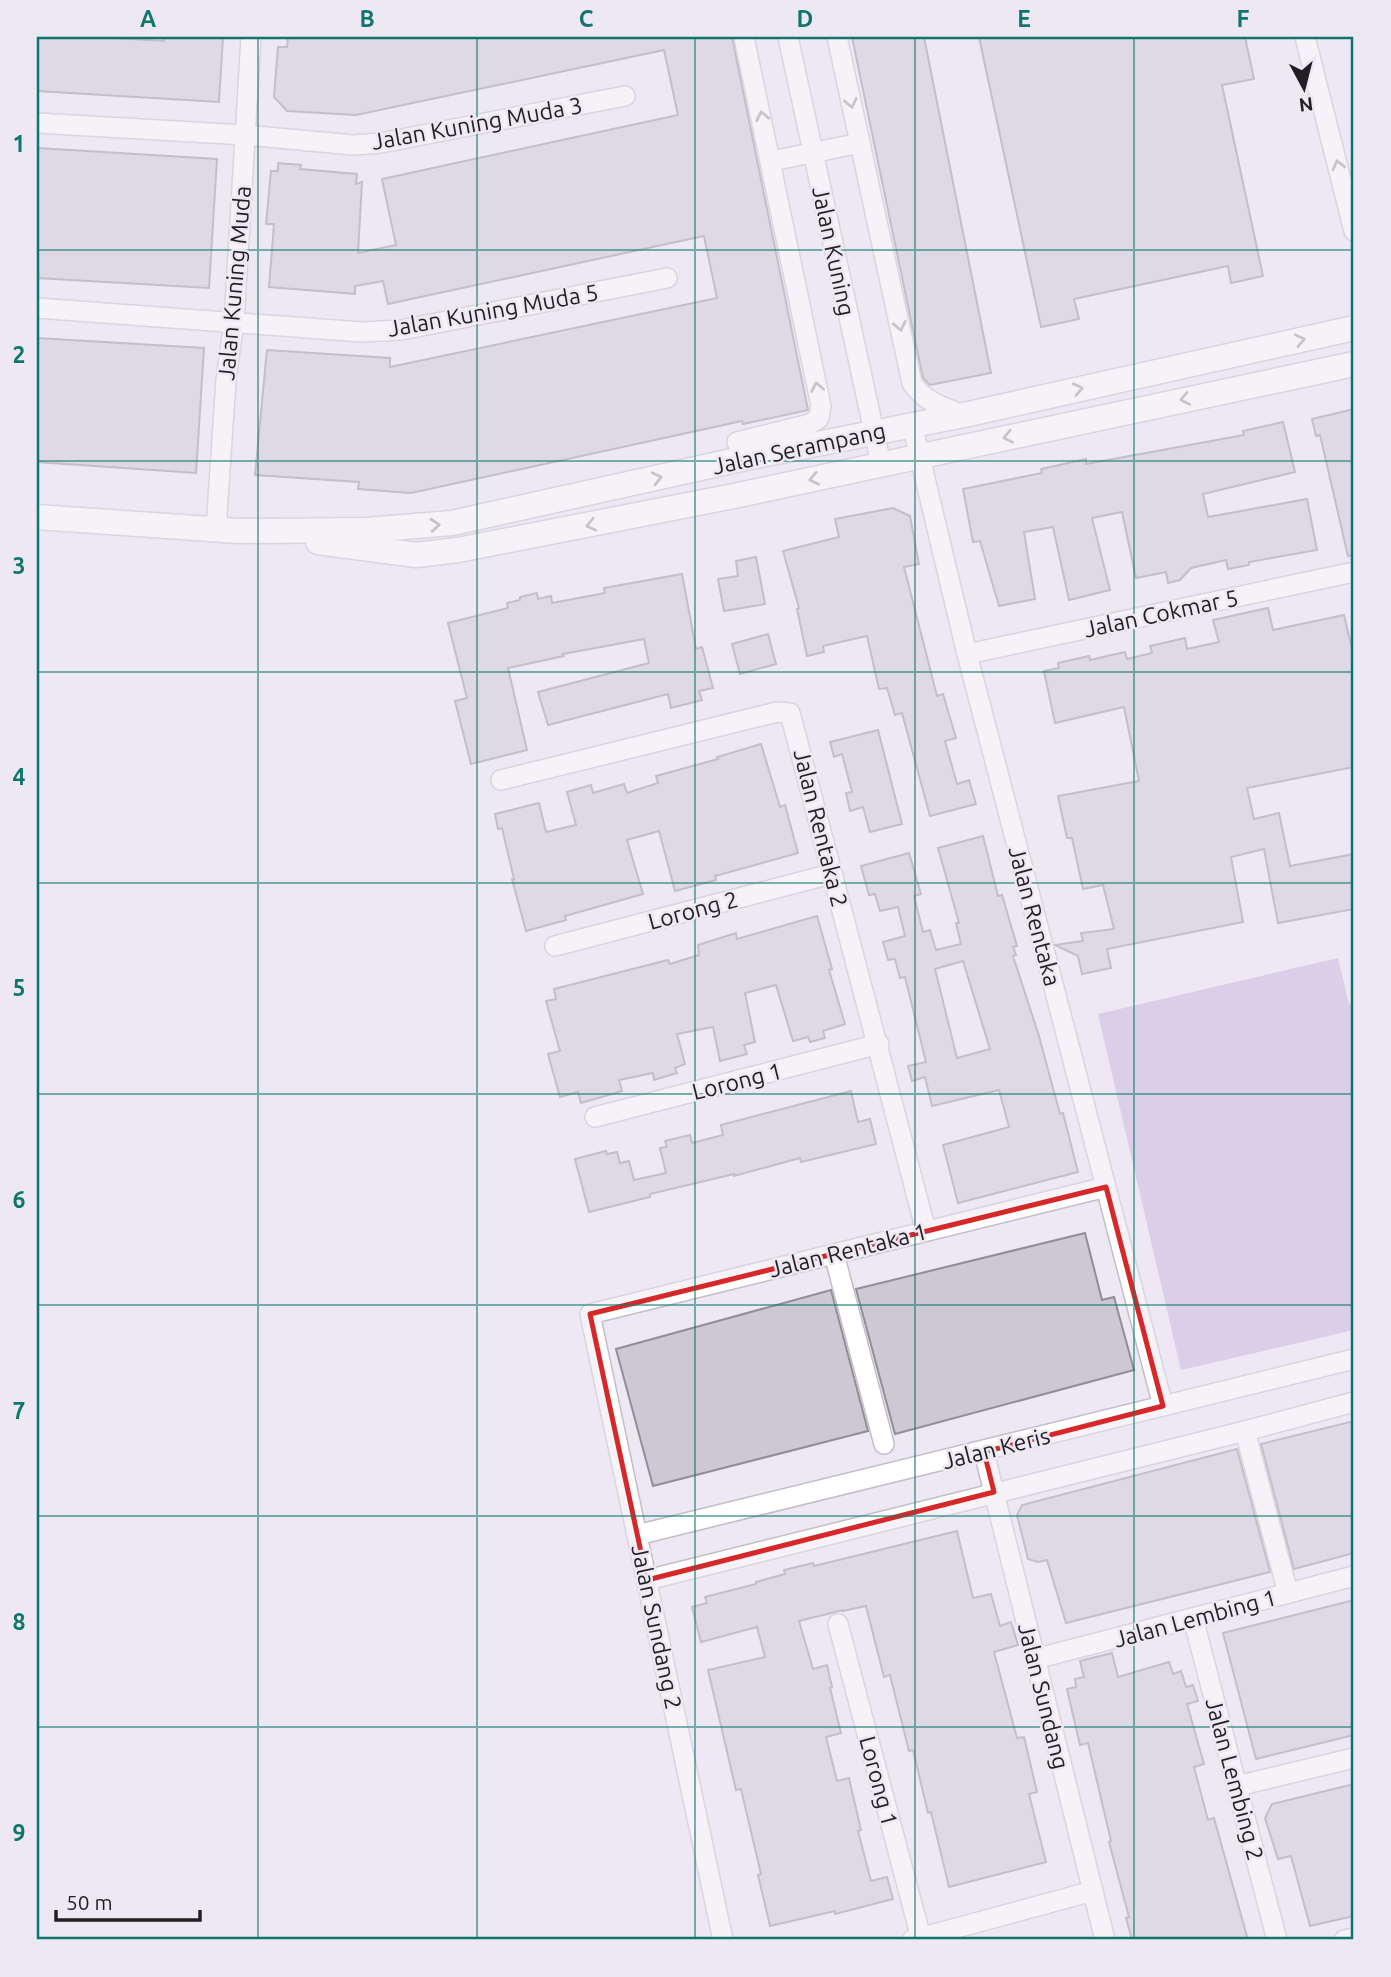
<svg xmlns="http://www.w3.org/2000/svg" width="1391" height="1977" font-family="Ubuntu,sans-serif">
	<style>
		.green { fill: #c5b0dd }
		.building { fill: #cdc8d3; stroke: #928d97; stroke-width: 2; fill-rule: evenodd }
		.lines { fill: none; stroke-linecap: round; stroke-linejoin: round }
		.minor-casing { stroke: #c2bdc8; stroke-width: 22 }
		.major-casing { stroke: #c2bdc8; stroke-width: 27 }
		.minor { stroke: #fff; stroke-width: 19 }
		.major { stroke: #fff; stroke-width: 24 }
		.oneway { stroke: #9b9a9c }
		.marked { fill: none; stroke: #d62828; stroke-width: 5; stroke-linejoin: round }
		.grid { fill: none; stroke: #0f766e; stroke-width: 2; stroke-opacity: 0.55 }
		.labels { text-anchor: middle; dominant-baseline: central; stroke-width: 5; stroke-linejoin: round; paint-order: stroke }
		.street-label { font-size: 23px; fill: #211f23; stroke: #ede8f3 }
		.neatline { fill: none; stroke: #0f766e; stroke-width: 2.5 }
		.grid-label { font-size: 23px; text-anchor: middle; font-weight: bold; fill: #0f766e }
	</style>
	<rect width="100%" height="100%" fill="#ede8f3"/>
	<path class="green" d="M1338,958L1349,1004L1354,1003V1330L1181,1370L1098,1014Z"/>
	<g class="building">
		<path d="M37,37H97L164,41V37H223L219,102L37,91Z"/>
		<path d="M288,37H732L808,410L743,424L742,421L411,493L358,489L359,482L255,475L267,350L390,358V367L717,298L704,236L388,304L383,281L355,286V294L269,287L274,224H266L271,171H278V163L301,165L300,169L357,174L356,184L362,182L358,253L396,245L382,179L678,115L664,50L356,115L287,111L274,97L278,47H287Z"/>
		<path d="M852,37H924L991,373L930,385L923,378Z"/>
		<path d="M979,37H1245L1254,79L1222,85L1263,276L1231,283L1228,266L1074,299L1079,319L1041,327Z"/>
		<path d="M37,148L217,159L209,288L37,278Z"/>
		<path d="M37,338L204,348L196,473L37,462Z"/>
		<path d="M1354,409V555L1348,556L1320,435L1316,436L1312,419Z"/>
		<path d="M1283,422L1295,472L1203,494L1208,517L1307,499L1317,550L1249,562V565L1228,569L1226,560L1191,568L1180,580L1168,583L1166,572L1136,578L1122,512L1092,518L1110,590L1069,600L1053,527L1024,532L1035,599L999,606L980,541L973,542L963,489L1042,473L1041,469L1086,459V464L1244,435L1243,431Z"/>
		<path d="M893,508L910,516L919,564L904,567L937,696L943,694L956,738L945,741L957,784L969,780L976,804L930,816L902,713L895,715L887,688L879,689L867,636L823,646L824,652L807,656L797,609L799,608L783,551L839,537L835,519Z"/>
		<path d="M756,557L765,604L724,611L718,579L738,576L736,561Z"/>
		<path d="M682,574L696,649L702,647L713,688L699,691L702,700L671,708L668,694L548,725L538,692L649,663L644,639L563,654L564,656L508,668L527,750L471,764L455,701L467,698L448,623L508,608L507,603L520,600V597L537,593L538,599L551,596L552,603L605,593L604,588Z"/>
		<path d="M1268,608L1273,630L1344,615L1354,657V767L1247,788L1254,819L1279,813L1290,866L1354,854V909L1278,923L1264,849L1231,857L1243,922L1107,949L1111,968L1082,974L1078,956L1055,945L1083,941L1081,933L1114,929L1103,885L1083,889L1072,838H1067L1058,796L1139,781L1124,707L1055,723L1044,671L1059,668L1058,663L1089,656L1090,660L1125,652L1127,659L1152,653L1150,646L1185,638L1187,649L1219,642L1213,620Z"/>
		<path d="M768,634L776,664L740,674L732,644Z"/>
		<path d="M878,730L902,824L870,832L863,807L850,811L846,793L852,792L842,754L834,757L830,742Z"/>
		<path d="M761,744L780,807L785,805L798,853L715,876L716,880L675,891L659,831L627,840L643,894L565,916L566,920L526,931L512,879H514L502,828L498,829L495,814L539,803L546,832L576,825L567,792L591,785L593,793L624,784L627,793L658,783L656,776L718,759L717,757Z"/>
		<path d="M983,836L998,896L1002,895L1017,946L1013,947L1016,955L1013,956L1039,1036L1060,1114L1063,1113L1078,1172L958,1203L943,1145L1009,1127L999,1090L932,1106L925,1077L912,1081L908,1066L926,1062L905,977L900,978L895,959L888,960L883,942L905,936L898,907L880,911L875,894L869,895L861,866L909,853L921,894L914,896L923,932L930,930L936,950L961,944L956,923H959L938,848ZM963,961L990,1049L957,1058L935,969Z"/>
		<path d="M817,916L832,969L829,970L845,1024L823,1031L825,1038L810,1042L808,1037L793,1041L776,985L745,993L755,1042L744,1045L747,1054L720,1061L713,1027L677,1034L685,1064L675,1068L677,1073L654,1080L653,1073L619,1080L622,1091L581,1103L578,1092L560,1097L548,1054L560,1051L546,1001L556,999L554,989L668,960L670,964L699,955L698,945L736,933L737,939Z"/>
		<path d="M851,1091L858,1122L870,1119L876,1144L801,1162L800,1158L734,1176V1174L650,1194V1197L589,1212L575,1159L606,1151L607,1154L617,1152L620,1163L629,1161L634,1180L666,1173L660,1148L667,1147L665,1141L690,1135L692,1143L723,1135L721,1125Z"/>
		<path d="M1085,1233L1102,1300L1114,1297L1134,1370L895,1434L856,1289Z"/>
		<path d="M831,1290L868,1431L653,1486L616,1349Z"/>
		<path d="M1354,1421V1553L1294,1569L1261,1444Z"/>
		<path d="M1237,1449L1270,1572L1066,1623L1047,1560L1038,1562L1028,1559L1017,1515L1022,1505Z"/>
		<path d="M957,1531L973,1598L991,1594L1000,1626L1011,1622L1018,1645L994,1652L1017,1738L1024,1737L1037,1792L1029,1794L1046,1862L949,1887L931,1812L928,1813L913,1750L909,1751L890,1675L884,1677L866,1606L843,1611V1610L799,1621L813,1669L827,1665L832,1687L830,1688L841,1733L826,1737L837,1781L849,1778L861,1830L858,1831L871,1881L887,1877L893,1899L835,1914V1911L770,1926L758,1875L761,1874L741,1789L736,1790L708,1670L765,1657L757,1627L701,1642L692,1607L707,1603L705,1597L756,1584V1582L785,1574L784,1570L813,1563L814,1566Z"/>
		<path d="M1354,1600V1735L1256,1759L1223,1633Z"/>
		<path d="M1112,1653L1118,1677L1169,1662L1173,1674L1181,1671L1186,1687L1193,1685L1198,1701L1187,1704L1204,1764L1194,1767L1208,1820L1214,1818L1248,1940H1132L1126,1918L1129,1917L1109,1842L1111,1841L1088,1743L1080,1745L1067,1689L1076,1687L1075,1679L1084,1677L1080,1661Z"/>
		<path d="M1354,1784V1916L1310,1926L1291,1856L1278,1859L1265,1818L1272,1804Z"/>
	</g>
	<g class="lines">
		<defs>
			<g id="minor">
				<path d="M788,37L881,464"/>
				<path d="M837,37L912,383C924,402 944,407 964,415"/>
				<path d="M1305,37L1354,231"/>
				<path d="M37,123L245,135L353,145L381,143L625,96"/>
				<path d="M772,161L860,143"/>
				<path d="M37,308L362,332L401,330L667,278"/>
				<path d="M912,424L967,654L1163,1406"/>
				<path d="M737,442L810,424L819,418L821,406L744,37"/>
				<path d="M216,529L226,380L234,322L251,37"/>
				<path d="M967,654L1354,572"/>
				<path d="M501,780L777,712L790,713L926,1231"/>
				<path d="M555,946L831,874"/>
				<path d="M595,1117L879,1044"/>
				<path d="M834,1254L884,1444"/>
				<path d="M1245,1431L1288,1593"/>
				<path d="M984,1452L1105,1940"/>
				<path d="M637,1535L1354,1359"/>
				<path d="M647,1580L1245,1431L1354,1402"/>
				<path d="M1193,1618L1277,1940"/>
				<path d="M838,1624L921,1938"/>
				<path d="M1035,1659L1354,1576"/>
				<path d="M1237,1786L1354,1758"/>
				<path d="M723,1940L590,1314L1106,1187"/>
				<path d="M912,1940L1093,1891"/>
				<path d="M1344,1940L1354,1938"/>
			</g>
			<g id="major">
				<path d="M37,517L239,531L367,530L452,523L741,459L964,415L1354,328"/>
				<path d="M318,542L416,555L458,550L734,496L1354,364"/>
			</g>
		</defs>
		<use href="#minor" class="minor-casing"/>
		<use href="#major" class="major-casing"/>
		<use href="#minor" class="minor"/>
		<use href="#major" class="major"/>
	</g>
	<defs><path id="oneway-chevron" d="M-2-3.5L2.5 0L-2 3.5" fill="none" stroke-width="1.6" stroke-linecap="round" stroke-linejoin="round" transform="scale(1.75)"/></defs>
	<g class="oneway">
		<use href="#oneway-chevron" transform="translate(851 103) rotate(78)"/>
		<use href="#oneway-chevron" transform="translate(762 116) rotate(-102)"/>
		<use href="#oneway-chevron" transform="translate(1338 165) rotate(-104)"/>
		<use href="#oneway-chevron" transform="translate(900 326) rotate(78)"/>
		<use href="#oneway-chevron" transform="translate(1300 340) rotate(-12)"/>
		<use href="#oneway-chevron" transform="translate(817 387) rotate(-101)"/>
		<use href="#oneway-chevron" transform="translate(1078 389) rotate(-12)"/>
		<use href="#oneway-chevron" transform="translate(1185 399) rotate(168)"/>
		<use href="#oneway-chevron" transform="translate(1008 437) rotate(168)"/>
		<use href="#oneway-chevron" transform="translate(657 478) rotate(-13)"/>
		<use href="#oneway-chevron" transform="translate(814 479) rotate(168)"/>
		<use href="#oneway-chevron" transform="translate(435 525) rotate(-5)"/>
		<use href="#oneway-chevron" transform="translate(591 525) rotate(168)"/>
	</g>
	<path d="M0 0H1391V1977H0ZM1106,1187L1163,1406L984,1452L994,1492L647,1580L590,1314Z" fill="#ede8f3" fill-opacity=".55" fill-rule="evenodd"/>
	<path class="marked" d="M1106,1187L1163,1406L984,1452L994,1492L647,1580L590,1314Z"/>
	<path class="grid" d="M258,37V1940M477,37V1940M695,37V1940M915,37V1940M1134,37V1940M37,250H1354M37,461H1354M37,672H1354M37,883H1354M37,1094H1354M37,1305H1354M37,1516H1354M37,1727H1354"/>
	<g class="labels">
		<g class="street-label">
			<text transform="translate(477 123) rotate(-10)">Jalan Kuning Muda 3</text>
			<text transform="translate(834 251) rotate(78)">Jalan Kuning</text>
			<text transform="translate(234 283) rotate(-85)">Jalan Kuning Muda</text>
			<text transform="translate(493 310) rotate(-10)">Jalan Kuning Muda 5</text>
			<text transform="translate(799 448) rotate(-12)">Jalan Serampang</text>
			<text transform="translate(1161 613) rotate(-12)">Jalan Cokmar 5</text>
			<text transform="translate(821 828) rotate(76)">Jalan Rentaka 2</text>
			<text transform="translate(693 910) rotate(-15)">Lorong 2</text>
			<text transform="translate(1035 916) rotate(75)">Jalan Rentaka</text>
			<text transform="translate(737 1081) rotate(-14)">Lorong 1</text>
			<text transform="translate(848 1250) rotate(-14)">Jalan Rentaka 1</text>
			<text transform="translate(996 1448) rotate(-14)">Jalan Keris</text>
			<text transform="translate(1195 1618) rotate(-15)">Jalan Lembing 1</text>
			<text transform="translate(657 1627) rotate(78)">Jalan Sundang 2</text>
			<text transform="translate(1044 1696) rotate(76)">Jalan Sundang</text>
			<text transform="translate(1235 1779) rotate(75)">Jalan Lembing 2</text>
			<text transform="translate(879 1781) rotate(75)">Lorong 1</text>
		</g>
	</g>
	<rect width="1391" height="1977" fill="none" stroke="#ede8f3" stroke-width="77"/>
	<g transform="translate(1304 88) rotate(173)" stroke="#ede8f3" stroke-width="5" paint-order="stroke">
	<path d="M0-5L12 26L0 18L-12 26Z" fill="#211f23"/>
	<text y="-10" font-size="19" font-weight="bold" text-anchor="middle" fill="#211f23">N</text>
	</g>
	<path d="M56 1910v10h144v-10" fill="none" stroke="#211f23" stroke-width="3.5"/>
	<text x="66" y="1910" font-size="21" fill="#211f23" stroke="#ede8f3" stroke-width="5" paint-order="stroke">50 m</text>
	<rect x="38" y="38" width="1314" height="1900" class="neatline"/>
	<g class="grid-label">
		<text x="148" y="27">A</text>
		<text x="367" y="27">B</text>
		<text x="586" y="27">C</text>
		<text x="805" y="27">D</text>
		<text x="1024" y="27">E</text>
		<text x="1243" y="27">F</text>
		<text x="19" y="152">1</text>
		<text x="19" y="363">2</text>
		<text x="19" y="574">3</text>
		<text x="19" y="785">4</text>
		<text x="19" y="996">5</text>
		<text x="19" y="1208">6</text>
		<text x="19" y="1419">7</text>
		<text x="19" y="1630">8</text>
		<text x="19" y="1841">9</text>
	</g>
</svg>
